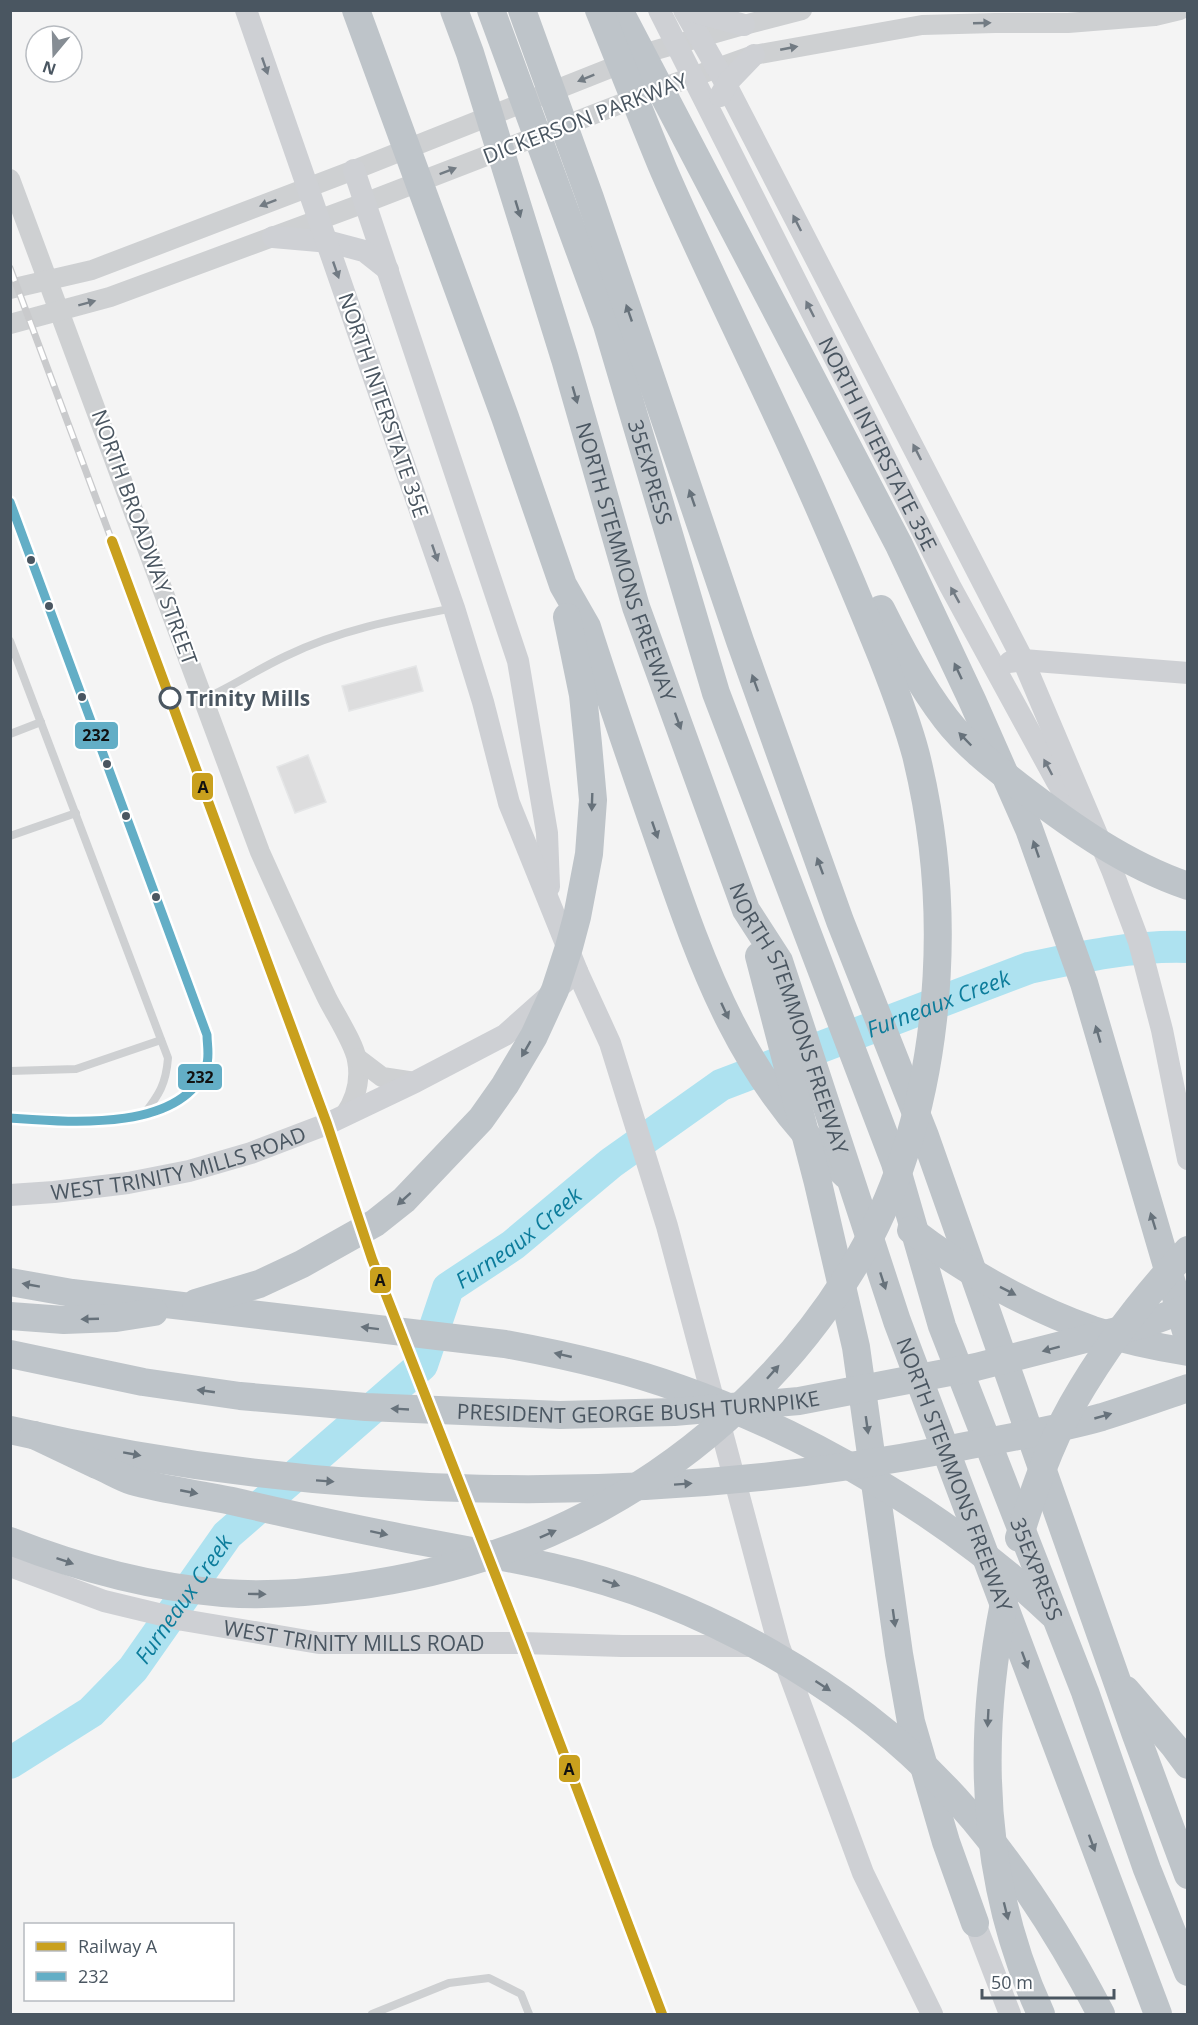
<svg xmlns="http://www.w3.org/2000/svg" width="1198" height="2025" font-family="'Open Sans',sans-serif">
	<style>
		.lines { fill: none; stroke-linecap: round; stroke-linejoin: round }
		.river { stroke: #aee2f0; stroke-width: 32 }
		.building { fill: #ddddde; stroke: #e5e6e7; stroke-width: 1.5 }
		.service { stroke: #ced0d2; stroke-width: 8 }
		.tertiary { stroke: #ced0d2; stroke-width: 20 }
		.secondary { stroke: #ced0d4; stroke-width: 22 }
		.motorway { stroke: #bec4c9; stroke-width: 28 }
		.rail-casing { stroke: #c9cacc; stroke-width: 7 }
		.rail { stroke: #fff; stroke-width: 4.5; stroke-dasharray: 14; stroke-linecap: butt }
		.bus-1-casing { stroke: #fff; stroke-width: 14 }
		.bus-1 { stroke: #63aec6; stroke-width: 9 }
		.rail-1-casing { stroke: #fff; stroke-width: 15 }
		.rail-1 { stroke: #c9a01d; stroke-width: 10 }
		.oneway { fill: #727b83 }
		.oneway2 { fill: #727b84 }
		.oneway3 { fill: #67727b }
		.bus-dot { fill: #4a5661; stroke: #fff; stroke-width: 2 }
		.stop-dot { fill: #fff; stroke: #4a5661; stroke-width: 3 }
		.labels { text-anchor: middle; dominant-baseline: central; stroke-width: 4.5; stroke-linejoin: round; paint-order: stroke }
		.street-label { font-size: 21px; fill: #4a5661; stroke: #fff }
		.stop-label { font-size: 21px; font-weight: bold; fill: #4a5661; stroke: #fff; text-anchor: start }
		.water-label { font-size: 22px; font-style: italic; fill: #0c7c9b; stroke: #fff }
		.line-badge { stroke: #fff; stroke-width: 2 }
		.pale-badge-label { font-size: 16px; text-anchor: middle; font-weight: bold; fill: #111 }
	</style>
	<rect width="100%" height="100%" fill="#f4f4f4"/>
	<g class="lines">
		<path class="river" id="s1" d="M10,1763L91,1712L133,1669L227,1535L422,1365L448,1288L513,1245L611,1163L721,1085L1029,968C1080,957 1135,945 1188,947"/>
	</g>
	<g class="building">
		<path d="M416,666L423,691L349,711L342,686Z"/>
		<path d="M308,755L326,802L295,813L277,767Z"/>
	</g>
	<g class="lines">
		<g class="service">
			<path d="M10,501L207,1035C207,1045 209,1057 206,1067C190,1132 60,1122 10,1118"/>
			<path d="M10,641L168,1058C166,1084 159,1095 144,1114"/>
			<path d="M204,699C233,686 258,669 286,656C339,630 397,619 454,608"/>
			<path d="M10,734L41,722"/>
			<path d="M10,836L76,813"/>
			<path d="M10,1071L76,1069L161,1040"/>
			<path d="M372,2014L449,1983L489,1978L521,1994L529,2014"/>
		</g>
		<g class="tertiary">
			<path d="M10,179L260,852C282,901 304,950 327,998C335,1014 354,1043 357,1060C361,1081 356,1099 344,1116"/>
			<path d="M10,289L92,270L354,170L656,50L744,25L802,10"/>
			<path d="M10,324L110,297L367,202L667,86L754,55L922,25L995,23H1068L1155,16L1180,10"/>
			<path d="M357,1058L382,1077L415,1082"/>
		</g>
		<g class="secondary">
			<path id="s2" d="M659,10L950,586L1056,780L1076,813"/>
			<path d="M684,10L722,77L1023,660L1112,870L1139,942L1162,1030L1188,1159"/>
			<path d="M688,10L744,25"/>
			<path d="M720,96L729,81L754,55"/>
			<path d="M354,170L518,661L547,833L549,887"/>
			<path d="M273,237L330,242L364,251L388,270"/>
			<path d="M1010,662L1023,660L1188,673"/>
			<path d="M577,971L610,1043L667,1226L779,1646L863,1873L932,2014"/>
			<path id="s3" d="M10,1195L54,1192L128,1183L189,1171L251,1153L327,1124L415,1082L505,1035L577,971L509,803L483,702L454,608L246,10"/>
			<path id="s4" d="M10,1566L104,1601L183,1620L319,1643H522L622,1646H756"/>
			<path d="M975,1923L1010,2014"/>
		</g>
		<g class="motorway">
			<path d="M356,10L505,417L563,585L587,627C610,699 635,771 660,843C704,971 742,1081 846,1175"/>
			<path id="s5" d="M454,10L470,53L565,359L636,607L746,910L779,961L897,1321L1158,2014"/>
			<path id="s6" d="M491,10L607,325L716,693L895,1163L942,1326L1085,1692L1147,1869L1188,1972"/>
			<path d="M522,10L590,198L740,641L840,921L925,1136L1136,1735L1188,1875"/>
			<path d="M619,10L899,545L972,700L1029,829L1084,983L1188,1338"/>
			<path d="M881,609C900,647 920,685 946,719C966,745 993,766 1019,786C1071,826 1126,865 1188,886"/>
			<path d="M759,956L818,1183L856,1347L899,1654L911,1722L946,1842L975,1923"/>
			<path d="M911,1230C964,1271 1030,1308 1093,1330C1124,1340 1156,1347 1188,1352"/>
			<path d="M10,1282L72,1293L505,1344C565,1355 624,1368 681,1389C811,1435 952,1518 1052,1614"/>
			<path d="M196,1303L259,1284L302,1264L375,1223L404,1200L481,1119L505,1085L534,1036L555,990L569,947L577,917L589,854L593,800L588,744L583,695L567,617"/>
			<path d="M10,1316L64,1320L116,1318L154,1312"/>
			<path id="s7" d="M10,1354L143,1382L240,1396L366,1407L560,1415L674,1412L799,1401L976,1367L1144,1324L1188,1308"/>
			<path d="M10,1430C318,1501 640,1509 950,1449C1000,1439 1053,1431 1102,1417C1131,1408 1159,1398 1188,1388"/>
			<path d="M34,1435C55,1445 76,1455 97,1465C109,1470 120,1477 132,1481C164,1490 199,1494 232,1501C284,1513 336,1525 388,1535C442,1546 497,1555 551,1567C699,1600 853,1686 955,1798C1014,1863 1061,1937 1101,2014"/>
			<path d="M1019,1538C1033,1493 1049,1446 1072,1405C1104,1349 1143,1297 1188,1250"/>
			<path d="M10,1541C79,1568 149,1587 223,1593C265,1596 308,1593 350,1587C439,1575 523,1551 602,1507C702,1452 791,1369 851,1271C942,1122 957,922 916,755C907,721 895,690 882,657C850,578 817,500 781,423C742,339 701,256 664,171C642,118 621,64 599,10"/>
			<path d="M1004,1603C976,1743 981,1883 1041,2014"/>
			<path d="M1126,1690L1174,1746L1188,1765"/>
		</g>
		<defs>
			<path id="rail" d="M10,268L112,541"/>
		</defs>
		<use href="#rail" class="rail-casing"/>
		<use href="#rail" class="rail"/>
		<defs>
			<path id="bus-1" d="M10,502L207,1035C207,1045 210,1057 206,1067C182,1133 67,1122 10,1118"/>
		</defs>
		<use href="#bus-1" class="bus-1-casing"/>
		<use href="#bus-1" class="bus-1"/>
		<defs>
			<path id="rail-1" d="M112,541L327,1124L372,1259L522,1643L662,2014"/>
		</defs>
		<use href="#rail-1" class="rail-1-casing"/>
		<use href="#rail-1" class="rail-1"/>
	</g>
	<defs><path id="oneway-solid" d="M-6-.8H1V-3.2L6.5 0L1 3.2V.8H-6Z" transform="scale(1.5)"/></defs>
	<g class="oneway">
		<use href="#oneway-solid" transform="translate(982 23) rotate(-2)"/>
		<use href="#oneway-solid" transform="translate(789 48) rotate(-11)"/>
		<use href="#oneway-solid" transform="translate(586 78) rotate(158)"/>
		<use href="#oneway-solid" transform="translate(448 171) rotate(-21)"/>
		<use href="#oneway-solid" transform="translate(268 203) rotate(159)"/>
		<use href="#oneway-solid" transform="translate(87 303) rotate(-15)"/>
	</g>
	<g class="oneway2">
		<use href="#oneway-solid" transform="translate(265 66) rotate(71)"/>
		<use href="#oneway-solid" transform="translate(797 223) rotate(-117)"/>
		<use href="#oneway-solid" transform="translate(336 270) rotate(71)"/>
		<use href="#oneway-solid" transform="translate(810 309) rotate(-117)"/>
		<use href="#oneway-solid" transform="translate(917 452) rotate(-117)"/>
		<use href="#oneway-solid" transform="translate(435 553) rotate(71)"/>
		<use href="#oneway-solid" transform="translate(955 595) rotate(-119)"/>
		<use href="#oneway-solid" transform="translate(1048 767) rotate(-118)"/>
	</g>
	<g class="oneway3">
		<use href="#oneway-solid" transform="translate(518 209) rotate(73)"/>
		<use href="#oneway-solid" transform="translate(629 313) rotate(-109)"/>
		<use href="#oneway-solid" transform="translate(575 395) rotate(74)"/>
		<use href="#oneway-solid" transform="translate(692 498) rotate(-109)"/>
		<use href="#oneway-solid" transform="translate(958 671) rotate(-115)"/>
		<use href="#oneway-solid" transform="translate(755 683) rotate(-110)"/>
		<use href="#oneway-solid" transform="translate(678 721) rotate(70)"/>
		<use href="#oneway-solid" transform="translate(965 739) rotate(-134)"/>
		<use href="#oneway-solid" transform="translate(592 802) rotate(92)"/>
		<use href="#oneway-solid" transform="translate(655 830) rotate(71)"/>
		<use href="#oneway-solid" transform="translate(1036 849) rotate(-109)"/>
		<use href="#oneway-solid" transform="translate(820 866) rotate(-110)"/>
		<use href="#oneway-solid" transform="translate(725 1011) rotate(65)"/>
		<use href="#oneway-solid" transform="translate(1098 1034) rotate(-106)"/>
		<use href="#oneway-solid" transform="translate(526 1049) rotate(120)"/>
		<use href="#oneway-solid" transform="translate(404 1199) rotate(138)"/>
		<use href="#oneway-solid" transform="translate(1153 1221) rotate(-107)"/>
		<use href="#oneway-solid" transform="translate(883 1281) rotate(72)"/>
		<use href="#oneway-solid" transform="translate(31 1285) rotate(-170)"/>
		<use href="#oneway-solid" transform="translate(1008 1291) rotate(27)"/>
		<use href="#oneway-solid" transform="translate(90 1319) rotate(178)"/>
		<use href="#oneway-solid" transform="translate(370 1328) rotate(-173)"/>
		<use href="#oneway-solid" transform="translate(1051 1349) rotate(165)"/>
		<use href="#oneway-solid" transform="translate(563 1355) rotate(-167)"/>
		<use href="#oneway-solid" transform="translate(773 1372) rotate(-48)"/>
		<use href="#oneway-solid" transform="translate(206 1391) rotate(-172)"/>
		<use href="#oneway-solid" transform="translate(400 1409) rotate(-177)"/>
		<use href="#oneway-solid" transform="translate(1103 1416) rotate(-16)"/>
		<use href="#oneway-solid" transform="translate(867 1425) rotate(82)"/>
		<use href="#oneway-solid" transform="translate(132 1454) rotate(10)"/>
		<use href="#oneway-solid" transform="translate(325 1481) rotate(4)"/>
		<use href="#oneway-solid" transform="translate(683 1484) rotate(-4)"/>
		<use href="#oneway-solid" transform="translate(189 1492) rotate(11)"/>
		<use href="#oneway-solid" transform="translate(379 1533) rotate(12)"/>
		<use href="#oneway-solid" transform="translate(548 1534) rotate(-24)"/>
		<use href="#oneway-solid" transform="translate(65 1561) rotate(19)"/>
		<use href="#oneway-solid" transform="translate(611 1583) rotate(18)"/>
		<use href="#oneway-solid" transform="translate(257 1594) rotate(1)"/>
		<use href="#oneway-solid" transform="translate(894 1618) rotate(82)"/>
		<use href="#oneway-solid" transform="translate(1025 1660) rotate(70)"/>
		<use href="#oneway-solid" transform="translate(823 1686) rotate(33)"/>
		<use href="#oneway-solid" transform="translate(988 1718) rotate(93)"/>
		<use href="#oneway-solid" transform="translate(1092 1843) rotate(70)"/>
		<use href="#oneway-solid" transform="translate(1006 1911) rotate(76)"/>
	</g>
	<g class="bus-dot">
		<circle cx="31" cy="560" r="5"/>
		<circle cx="49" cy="606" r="5"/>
		<circle cx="82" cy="697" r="5"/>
		<circle cx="107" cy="764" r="5"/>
		<circle cx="126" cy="816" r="5"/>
		<circle cx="156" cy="897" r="5"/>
	</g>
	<circle class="stop-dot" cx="170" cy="698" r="10"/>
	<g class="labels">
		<g class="street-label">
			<text transform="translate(585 118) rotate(-21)">DICKERSON PARKWAY</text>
			<text transform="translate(384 405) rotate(71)">NORTH INTERSTATE 35E</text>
			<text stroke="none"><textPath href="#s2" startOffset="486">NORTH INTERSTATE 35E</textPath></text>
			<text stroke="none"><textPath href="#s6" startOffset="489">35EXPRESS</textPath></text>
			<text transform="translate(145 537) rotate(70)">NORTH BROADWAY STREET</text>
			<text stroke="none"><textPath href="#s5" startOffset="578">NORTH STEMMONS FREEWAY</textPath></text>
			<text stroke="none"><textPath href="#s5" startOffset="1064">NORTH STEMMONS FREEWAY</textPath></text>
			<text stroke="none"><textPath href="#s3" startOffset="172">WEST TRINITY MILLS ROAD</textPath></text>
			<text stroke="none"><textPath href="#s7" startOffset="633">PRESIDENT GEORGE BUSH TURNPIKE</textPath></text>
			<text stroke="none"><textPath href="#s5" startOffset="1550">NORTH STEMMONS FREEWAY</textPath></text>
			<text stroke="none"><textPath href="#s6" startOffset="1653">35EXPRESS</textPath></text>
			<text stroke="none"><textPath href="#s4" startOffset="354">WEST TRINITY MILLS ROAD</textPath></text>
		</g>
		<g class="stop-label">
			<text x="186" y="698">Trinity Mills</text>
		</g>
		<g class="water-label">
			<text stroke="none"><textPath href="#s1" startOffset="1232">Furneaux Creek</textPath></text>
			<text stroke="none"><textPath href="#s1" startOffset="746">Furneaux Creek</textPath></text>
			<text stroke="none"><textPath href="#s1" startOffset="242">Furneaux Creek</textPath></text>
		</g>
	</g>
	<g class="line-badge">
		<rect x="74" y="721" width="45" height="29" rx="6" fill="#63aec6"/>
		<rect x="191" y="772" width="23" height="29" rx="6" fill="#c9a01d"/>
		<rect x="177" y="1063" width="46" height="28" rx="6" fill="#63aec6"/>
		<rect x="369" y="1266" width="23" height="28" rx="6" fill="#c9a01d"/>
		<rect x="558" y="1754" width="23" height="29" rx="6" fill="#c9a01d"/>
	</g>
	<g class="pale-badge-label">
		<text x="96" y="741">232</text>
		<text x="203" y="793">A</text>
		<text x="200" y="1083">232</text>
		<text x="380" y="1286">A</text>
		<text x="569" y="1775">A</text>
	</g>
	<rect width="1198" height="2025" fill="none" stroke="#4a5661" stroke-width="24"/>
	<rect x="24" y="1923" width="210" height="78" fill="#ffffff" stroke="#b7bbc0" stroke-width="1.5"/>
	<rect x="36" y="1942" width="30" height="9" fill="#c9a01d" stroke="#b7bbc0" stroke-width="1.5"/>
	<text x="78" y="1953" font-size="18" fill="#4a5661">Railway A</text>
	<rect x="36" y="1972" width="30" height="9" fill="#63aec6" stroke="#b7bbc0" stroke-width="1.5"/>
	<text x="78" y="1983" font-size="18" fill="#4a5661">232</text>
	<g transform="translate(54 54) rotate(199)"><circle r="28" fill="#ffffff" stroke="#b7bbc0" stroke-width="1.5"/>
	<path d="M0-4.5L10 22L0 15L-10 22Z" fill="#868d94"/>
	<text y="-9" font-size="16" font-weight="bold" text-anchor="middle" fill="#4a5661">N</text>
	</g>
	<path d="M982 1989v9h132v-9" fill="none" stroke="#4a5661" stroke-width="3"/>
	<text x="991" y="1989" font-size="18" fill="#4a5661" stroke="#ffffff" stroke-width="4.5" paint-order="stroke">50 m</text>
</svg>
